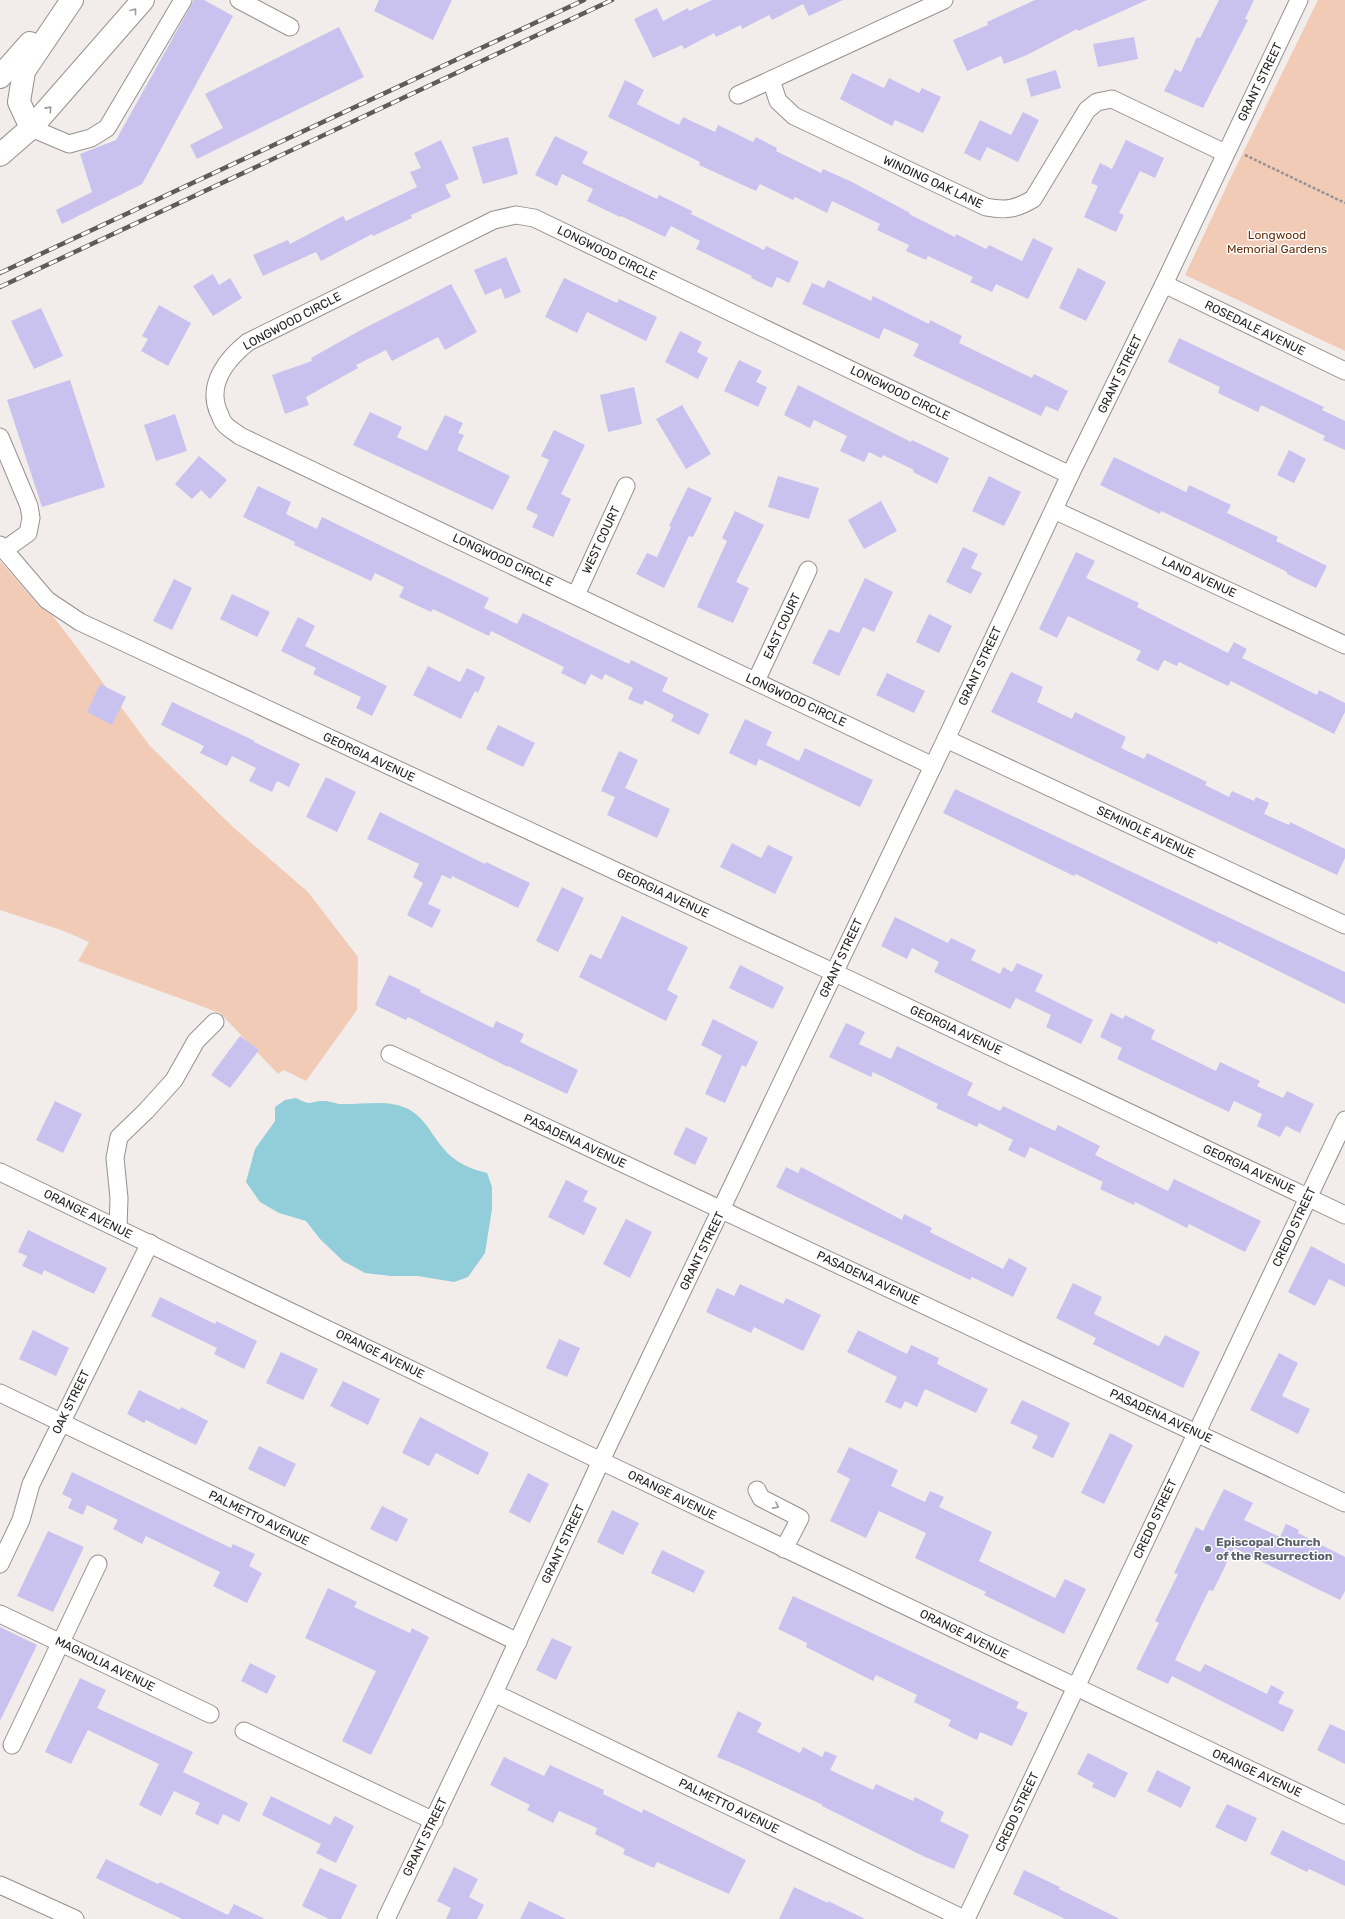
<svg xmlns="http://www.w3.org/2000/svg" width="1345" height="1919" font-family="Rubik,sans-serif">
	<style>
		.green { fill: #f2cbb7 }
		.water { fill: #92cdda }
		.building { fill: #c9c2ef }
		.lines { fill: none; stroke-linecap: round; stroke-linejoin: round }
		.minor-casing { stroke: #96918f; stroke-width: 19 }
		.major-casing { stroke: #96918f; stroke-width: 24 }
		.path { stroke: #969290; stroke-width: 2.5; stroke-dasharray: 3 2; stroke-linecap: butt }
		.minor { stroke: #fff; stroke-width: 17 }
		.major { stroke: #fff; stroke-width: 22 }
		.rail-casing { stroke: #5e5c5a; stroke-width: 4.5 }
		.rail { stroke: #fff; stroke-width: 3; stroke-dasharray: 9; stroke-linecap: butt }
		.oneway { stroke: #9c9c9b }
		.worship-dot { fill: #6b7280; stroke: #fff; stroke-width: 1.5 }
		.labels { text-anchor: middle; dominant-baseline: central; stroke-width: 3; stroke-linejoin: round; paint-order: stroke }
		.street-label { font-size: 12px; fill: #232221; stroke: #fff }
		.park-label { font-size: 12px; fill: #68300a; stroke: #fff }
		.worship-label { font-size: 12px; font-weight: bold; fill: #5b616d; stroke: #fff; text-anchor: start }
	</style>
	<rect width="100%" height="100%" fill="#f2edea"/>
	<g class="green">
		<path d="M1318,0H1345V351L1185,275L1231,177Z"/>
		<path d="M0,561L40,607L52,615L66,633L150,746L233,827L308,892L358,957L357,1010L306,1081L284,1070L278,1074L220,1013L78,961L89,942L64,931L0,910Z"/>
	</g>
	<path class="water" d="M296,1098C314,1107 308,1101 324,1101C329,1101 334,1103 339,1104C361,1105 386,1099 406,1108C424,1116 431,1134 443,1148C454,1162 470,1169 487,1173L492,1187V1209L485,1253L468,1277L454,1282L418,1276H391L365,1273L343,1261L320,1239L306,1221L279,1213L260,1202L246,1182L255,1149L275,1121V1107L285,1100Z"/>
	<g class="building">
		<path d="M194,0H204L233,16L142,184L62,224L56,210L92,192L80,154L116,140Z"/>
		<path d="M379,0H452L433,40L374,11Z"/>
		<path d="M712,0H843L809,16L803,4L772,20L769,15L742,29L741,25L716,37L714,33L684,49L682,45L653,58L634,19L657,8L663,21L688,8L689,11Z"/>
		<path d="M1035,0H1147L1078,31L1077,29L1027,55L1004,64L1001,56L967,71L953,40L988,25L987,22Z"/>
		<path d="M1219,0H1254L1245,19L1248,20L1203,108L1164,91L1175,69L1181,72L1197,37L1200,38Z"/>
		<path d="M339,27L364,77L197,159L190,145L223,128L205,94Z"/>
		<path d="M1134,37L1138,59L1098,67L1093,44Z"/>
		<path d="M1056,70L1061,88L1031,97L1026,79Z"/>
		<path d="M852,73L884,88L889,78L919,93L922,88L941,97L923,133L895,120L892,126L840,99Z"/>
		<path d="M625,80L644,90L637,104L679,125L683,117L715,132L718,125L753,142L756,137L777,148L776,151L821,173L823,169L852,182L910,213L909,214L955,237L956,234L986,249L989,245L1022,261L1033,238L1053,248L1028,299L996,284L992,292L970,282L973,277L928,256L926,260L906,251L909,245L877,230L880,224L832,201L827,213L795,197L793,200L760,184L756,191L699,165L700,162L608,117Z"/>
		<path d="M1023,112L1039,120L1018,162L987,147L980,161L964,153L980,120L1011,135Z"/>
		<path d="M555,136L588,152L582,163L657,199L659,195L692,211L691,214L764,250L766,246L799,262L789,283L777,277L772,288L751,278L752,276L696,249L700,241L671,226L665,237L621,216L620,217L587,201L593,189L562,174L557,186L535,175Z"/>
		<path d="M508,137L518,174L483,184L472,147Z"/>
		<path d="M441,140L459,179L445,185L451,197L411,215L412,218L373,236L372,234L321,261L316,252L263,276L253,255L288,240L290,244L343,216L346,221L417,187L410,172L421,168L414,153Z"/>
		<path d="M1126,140L1164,158L1155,178L1140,171L1119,213L1124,215L1116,232L1084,217L1098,186L1091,183L1100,163L1112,169Z"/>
		<path d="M506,257L521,292L505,299L501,288L485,295L474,270Z"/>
		<path d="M1078,268L1106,282L1086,321L1059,308Z"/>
		<path d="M213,274L219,285L230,278L242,298L213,316L193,286Z"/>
		<path d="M564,278L617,303L619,299L657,317L646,341L587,312L577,333L545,317Z"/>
		<path d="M828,280L871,301L873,296L929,324L930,320L962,336L959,343L1032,378L1034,374L1068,391L1058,411L1046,406L1041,416L913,356L919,344L884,328L879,339L802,304L812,283L824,288Z"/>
		<path d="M451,284L477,332L445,350L438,337L392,361L386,350L356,365L358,368L306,397L309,405L285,414L272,375L312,361L311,358L359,331Z"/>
		<path d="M159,305L191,323L168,366L141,351L148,339L142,336Z"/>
		<path d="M41,308L63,356L34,369L11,321Z"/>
		<path d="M680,331L702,342L697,352L708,358L698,379L665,362Z"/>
		<path d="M1179,338L1324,407L1322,410L1345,421V450L1323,440L1325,436L1261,405L1258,412L1218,393L1220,387L1168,362Z"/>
		<path d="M739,360L762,371L756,382L767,387L758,407L724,391Z"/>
		<path d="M70,380L105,487L42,507L7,400Z"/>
		<path d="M798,385L911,442L912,440L949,458L937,484L913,472L914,470L883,455L881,458L869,452L864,462L840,451L847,436L814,420L810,428L784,415Z"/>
		<path d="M634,387L642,424L608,432L600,395Z"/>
		<path d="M682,405L711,454L686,469L656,419Z"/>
		<path d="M370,412L402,427L397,437L427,451L445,415L463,423L458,433L464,435L457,450L510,476L493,510L353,445Z"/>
		<path d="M175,414L187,451L156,461L144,425Z"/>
		<path d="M554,430L585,445L561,494L571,499L553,537L532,527L538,515L526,509L549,460L541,456Z"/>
		<path d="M1289,450L1306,459L1294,483L1277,475Z"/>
		<path d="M199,456L227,480L210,499L201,490L192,499L175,484Z"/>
		<path d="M1114,457L1186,492L1189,485L1231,505L1227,513L1278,537L1276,541L1327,566L1316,588L1287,574V572L1216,537L1161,511L1160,514L1100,485Z"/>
		<path d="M778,476L819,488L809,519L768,507Z"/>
		<path d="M989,476L1021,492L1004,526L972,511Z"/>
		<path d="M258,486L291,502L286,514L317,529L322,517L489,598L484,608L517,624L523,613L629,664L631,660L668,678L662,691L709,714L699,735L671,721L674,715L645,700L642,705L628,699L633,688L605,674L602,680L591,674L585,685L561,673L564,667L491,631L489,636L433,609L431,612L399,597L404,587L375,573L371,581L294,545L295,542L243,517Z"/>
		<path d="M688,487L712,498L693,537L689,536L664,588L636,574L647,553L657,557L671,527L669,526Z"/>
		<path d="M881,501L897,531L864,549L848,520Z"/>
		<path d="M735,511L764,525L736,582L749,588L733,623L697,607L727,541L722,538Z"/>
		<path d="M963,547L978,554L971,568L982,573L971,594L946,582Z"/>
		<path d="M1076,552L1095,561L1086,578L1139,603L1137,607L1228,653L1234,642L1247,649L1242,658L1317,695L1319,690L1345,703V712L1334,734L1231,681L1228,686L1179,662L1177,666L1164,660L1158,671L1136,660L1141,651L1068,616L1057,638L1039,629Z"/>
		<path d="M865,578L893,592L874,632L863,627L839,676L812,663L829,629L839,633Z"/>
		<path d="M174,579L192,588L172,630L153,621Z"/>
		<path d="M232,594L270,612L257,637L220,619Z"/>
		<path d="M929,614L952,626L939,653L916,642Z"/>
		<path d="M298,617L315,626L305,646L387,686L372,716L356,708L361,697L313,674L316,668L281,651Z"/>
		<path d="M428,666L460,682L467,668L485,677L478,693L475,691L461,719L413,695Z"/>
		<path d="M1011,672L1043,687L1037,702L1072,719L1075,712L1126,737L1121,748L1144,759L1147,753L1207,782L1205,785L1229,797L1232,791L1254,801L1256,797L1269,803L1264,814L1289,825L1290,822L1345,849V858L1337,875L991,712Z"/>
		<path d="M887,673L925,691L914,713L876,695Z"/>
		<path d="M100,684L126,697L112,725L87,712Z"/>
		<path d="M172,702L255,741L254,742L300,764L289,787L277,781L272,792L249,781L256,768L232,756L227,766L200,753L204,746L161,725Z"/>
		<path d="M745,719L772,732L766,745L799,761L805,748L873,780L860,807L759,759L756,766L729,753Z"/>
		<path d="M498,725L535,743L523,767L486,749Z"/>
		<path d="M619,751L638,760L625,788L670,809L657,838L607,815L615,797L601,791Z"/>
		<path d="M326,777L356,792L337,832L306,817Z"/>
		<path d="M955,789L1345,972V1004L1218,941L1217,944L1076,874L1074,876L943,813Z"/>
		<path d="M380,812L485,864L486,862L530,883L518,908L452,876L451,879L442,875L428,904L441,910L432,928L407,915L423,883L413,877L419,864L367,839Z"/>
		<path d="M732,843L761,858L768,845L793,857L775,894L720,867Z"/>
		<path d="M562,887L584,898L558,952L536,941Z"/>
		<path d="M622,916L688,947L667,990L678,996L666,1021L579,977L590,954L601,959Z"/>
		<path d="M895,917L948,943L951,938L976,950L971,960L1000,974L1003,967L1012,972L1017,963L1043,975L1035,991L1093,1020L1081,1044L1046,1027L1051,1015L1016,998L1010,1009L934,972L939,962L912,948L907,959L881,946Z"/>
		<path d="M740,965L784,987L773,1009L729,988Z"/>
		<path d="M389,975L421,990L420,992L493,1028L496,1021L524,1034L520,1042L578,1070L567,1094L508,1066V1067L408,1017L406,1020L375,1005Z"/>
		<path d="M1111,1013L1123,1019L1125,1015L1155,1030L1151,1039L1216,1071L1220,1062L1260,1081L1257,1086L1283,1098L1287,1091L1314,1104L1300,1133L1286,1126L1280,1137L1257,1126L1262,1114L1234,1101L1229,1112L1117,1059L1122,1048L1100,1037Z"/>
		<path d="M713,1019L758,1042L746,1067L742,1065L725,1103L705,1094L722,1056L701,1045Z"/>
		<path d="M846,1023L865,1032L859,1044L891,1059L897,1046L973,1083L967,1095L1000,1111L1003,1106L1055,1131L1058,1125L1100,1146L1095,1155L1168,1191L1174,1179L1261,1221L1245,1252L1189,1224L1187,1228L1135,1202L1134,1205L1100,1189L1103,1182L1030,1147L1025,1158L1008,1150L1013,1140L979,1123L977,1127L936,1108L938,1104L873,1072L871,1077L829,1057Z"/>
		<path d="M240,1036L259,1050L230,1088L211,1075Z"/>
		<path d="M55,1101L82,1114L63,1153L36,1140Z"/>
		<path d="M686,1127L708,1138L695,1165L673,1154Z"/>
		<path d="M786,1167L798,1173L801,1167L902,1220L904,1214L932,1228L930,1232L1003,1269L1009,1258L1027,1268L1013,1297L972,1277L970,1280L776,1187Z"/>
		<path d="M566,1180L588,1191L583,1201L597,1208L584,1235L548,1217Z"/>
		<path d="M626,1219L652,1232L630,1278L603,1264Z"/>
		<path d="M28,1230L107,1268L94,1294L44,1270L42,1275L22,1266L27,1256L18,1252Z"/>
		<path d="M1311,1246L1345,1264V1287L1329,1279L1315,1306L1288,1292Z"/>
		<path d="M1073,1283L1102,1297L1094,1314L1159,1346L1165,1335L1200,1352L1183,1388L1093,1344L1096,1338L1056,1318Z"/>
		<path d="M740,1284L783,1304L786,1298L821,1315L803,1351L754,1327L751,1333L706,1312L717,1288L734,1296Z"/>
		<path d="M160,1297L215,1324L216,1321L257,1341L244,1369L214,1354L217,1348L151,1316Z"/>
		<path d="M33,1330L69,1348L56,1376L19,1359Z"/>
		<path d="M858,1330L907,1354L911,1345L939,1358L937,1364L988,1389L976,1413L925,1389L917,1407L905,1401L901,1409L885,1402L897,1377L847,1352Z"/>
		<path d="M559,1339L580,1348L567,1377L546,1368Z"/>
		<path d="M281,1352L318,1369L303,1400L266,1383Z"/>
		<path d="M1279,1353L1298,1363L1282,1396L1310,1409L1298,1434L1250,1410Z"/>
		<path d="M343,1381L380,1399L368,1425L330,1406Z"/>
		<path d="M139,1390L180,1410L181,1407L208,1421L196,1445L146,1420L144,1423L127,1414Z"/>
		<path d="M1022,1400L1070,1423L1053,1458L1032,1448L1038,1436L1010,1423Z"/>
		<path d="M420,1417L489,1453L478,1475L436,1453L429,1466L402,1453Z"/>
		<path d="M1110,1433L1133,1445L1104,1504L1081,1493Z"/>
		<path d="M259,1446L296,1464L285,1487L248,1469Z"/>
		<path d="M849,1447L898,1470L891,1486L925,1502L930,1491L944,1497L939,1507L992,1532L979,1561L1055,1598L1065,1579L1086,1589L1064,1634L984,1595L986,1592L915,1558L926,1533L879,1511L866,1538L830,1521L850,1479L837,1472Z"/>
		<path d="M72,1472L231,1548L233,1544L255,1554L249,1566L262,1573L247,1603L213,1586L220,1572L146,1536L142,1544L113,1529L118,1520L87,1505L83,1515L68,1508L72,1499L62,1494Z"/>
		<path d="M528,1473L549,1484L530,1523L509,1512Z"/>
		<path d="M1224,1489L1253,1503L1244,1520L1280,1537L1286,1524L1299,1530L1298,1533L1345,1557V1591L1340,1600L1234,1548L1213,1591L1209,1590L1175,1660L1200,1672L1205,1664L1267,1694L1271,1685L1284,1692L1278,1703L1294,1710L1283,1732L1172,1676L1168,1684L1136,1669L1159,1623L1155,1621L1178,1574L1174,1573L1196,1527L1203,1531Z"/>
		<path d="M382,1506L408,1519L397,1542L370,1529Z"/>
		<path d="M612,1510L639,1523L623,1555L597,1542Z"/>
		<path d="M48,1531L84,1547L53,1612L17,1596Z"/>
		<path d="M662,1550L705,1571L694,1593L651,1573Z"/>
		<path d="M328,1588L357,1602L354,1607L410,1633L412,1628L429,1637L371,1755L342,1741L376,1671L305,1638Z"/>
		<path d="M793,1596L1019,1702L1016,1708L1028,1713L1012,1746L980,1732L977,1740L948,1726L951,1720L914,1702L917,1695L876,1675L873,1681L806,1647L807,1643L778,1629Z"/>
		<path d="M0,1627L37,1645L0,1721Z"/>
		<path d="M552,1638L572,1647L556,1680L536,1670Z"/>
		<path d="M250,1663L276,1676L267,1694L241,1681Z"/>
		<path d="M80,1678L106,1690L97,1708L193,1752L183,1772L248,1803L239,1822L223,1814L218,1825L195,1814L200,1803L174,1791L161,1816L139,1805L159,1764L88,1730L71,1764L45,1752Z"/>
		<path d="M738,1711L762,1723L757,1732L800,1753L803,1747L822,1757L825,1751L837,1756L830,1770L873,1790L876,1784L913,1801L915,1797L944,1812L940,1821L969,1835L954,1869L923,1856L822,1806L823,1805L741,1767L717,1757Z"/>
		<path d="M1330,1724L1345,1731V1764L1317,1750Z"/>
		<path d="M1088,1753L1128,1773L1115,1798L1092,1787L1094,1783L1077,1774Z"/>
		<path d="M504,1757L544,1776L550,1765L604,1790L603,1794L642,1813L643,1809L746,1860L729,1894L657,1862L654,1868L623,1854L625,1849L595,1834L597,1828L559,1811L553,1823L527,1810L530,1805L490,1785Z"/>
		<path d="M1157,1770L1191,1787L1181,1808L1147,1791Z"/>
		<path d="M271,1796L330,1825L335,1816L354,1826L336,1863L316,1853L321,1844L262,1815Z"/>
		<path d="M1227,1804L1257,1818L1246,1842L1215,1827Z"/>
		<path d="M1282,1830L1345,1861V1886L1309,1869L1307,1872L1270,1854Z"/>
		<path d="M106,1859L158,1884L160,1882L228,1915L234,1904L265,1919H182L96,1878Z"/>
		<path d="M454,1867L478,1879L469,1897L484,1905L477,1919H446L451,1908L437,1901Z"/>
		<path d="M320,1868L357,1885L341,1919H329L302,1906Z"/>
		<path d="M1024,1870L1060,1887L1059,1889L1120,1919H1065L1013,1894Z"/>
		<path d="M794,1887L828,1903V1901L865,1919H779Z"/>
		<path d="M529,1901L566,1919H520Z"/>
	</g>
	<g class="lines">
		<defs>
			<g id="minor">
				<path d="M239,0L290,27"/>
				<path d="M771,80L778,101L794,116L986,207C1006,211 1016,209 1033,199L1087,110L1097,102L1112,99L1225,153"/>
				<path d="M738,95L944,0"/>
				<path d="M31,128L69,144L91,138L107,128L183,0"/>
				<path d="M1164,284L1345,371"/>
				<path d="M0,437L29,506L31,518L28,533L4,550"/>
				<path d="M1054,510L1345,645"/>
				<path d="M0,545L47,600L80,622L850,980L1345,1215"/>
				<path d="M576,595L626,486"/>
				<path d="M756,681L808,570"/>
				<path d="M946,739L1345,925"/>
				<path d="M933,766L240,436C235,432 227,428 223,422C221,419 220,414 218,411C207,383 228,358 248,342L494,220L516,215L534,218L1070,475"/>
				<path d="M390,1054L1345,1503"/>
				<path d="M0,1172L601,1461L1345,1815"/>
				<path d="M118,1228L119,1198L115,1158L119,1137L146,1111L174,1080L196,1041L215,1022"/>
				<path d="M0,1393L518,1642"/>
				<path d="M757,1490L761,1498L800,1518L784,1549"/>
				<path d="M0,1564L21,1520L31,1484L150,1243"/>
				<path d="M0,1614L210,1714"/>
				<path d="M494,1693L964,1919"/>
				<path d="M244,1731L434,1821"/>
				<path d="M12,1745L98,1564"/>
				<path d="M0,1885L75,1919"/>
				<path d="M386,1919L494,1693L606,1450L946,739L1070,475L1164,284L1299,0"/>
				<path d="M966,1919L1345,1120"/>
			</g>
			<g id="major">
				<path d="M0,77L30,43"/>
				<path d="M31,128L19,102L24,71L72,0"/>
				<path d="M0,155L31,128L143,0"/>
			</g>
		</defs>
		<use href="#minor" class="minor-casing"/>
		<use href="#major" class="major-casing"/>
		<path class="path" d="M1245,155L1345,203"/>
		<use href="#minor" class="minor"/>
		<use href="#major" class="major"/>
		<defs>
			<g id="rail">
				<path d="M0,273L584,0"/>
				<path d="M0,287L612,0"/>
			</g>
		</defs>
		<use href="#rail" class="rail-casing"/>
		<use href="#rail" class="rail"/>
	</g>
	<defs><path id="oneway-chevron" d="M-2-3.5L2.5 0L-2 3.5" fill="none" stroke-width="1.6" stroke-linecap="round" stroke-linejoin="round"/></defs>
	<g class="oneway">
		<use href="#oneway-chevron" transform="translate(134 11) rotate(-52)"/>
		<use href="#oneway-chevron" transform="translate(49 109) rotate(-48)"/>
		<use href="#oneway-chevron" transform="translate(776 1506) rotate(28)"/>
	</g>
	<circle class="worship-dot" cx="1208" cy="1549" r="4"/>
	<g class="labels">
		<g class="street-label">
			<text transform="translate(1260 82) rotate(-64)">GRANT STREET</text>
			<text transform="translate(933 182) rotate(25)">WINDING OAK LANE</text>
			<text transform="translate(607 253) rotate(26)">LONGWOOD CIRCLE</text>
			<text transform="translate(292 321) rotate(-28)">LONGWOOD CIRCLE</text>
			<text transform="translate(1255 328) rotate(26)">ROSEDALE AVENUE</text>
			<text transform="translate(1120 374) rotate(-64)">GRANT STREET</text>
			<text transform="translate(900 393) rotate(26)">LONGWOOD CIRCLE</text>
			<text transform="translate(601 540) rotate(-65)">WEST COURT</text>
			<text transform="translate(503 560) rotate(25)">LONGWOOD CIRCLE</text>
			<text transform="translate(1199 577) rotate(25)">LAND AVENUE</text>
			<text transform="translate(782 626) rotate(-65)">EAST COURT</text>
			<text transform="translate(980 666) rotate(-65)">GRANT STREET</text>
			<text transform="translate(796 700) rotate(25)">LONGWOOD CIRCLE</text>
			<text transform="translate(369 757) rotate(25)">GEORGIA AVENUE</text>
			<text transform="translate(1146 832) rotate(25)">SEMINOLE AVENUE</text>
			<text transform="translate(663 893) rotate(25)">GEORGIA AVENUE</text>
			<text transform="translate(841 958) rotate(-65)">GRANT STREET</text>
			<text transform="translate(956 1030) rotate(25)">GEORGIA AVENUE</text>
			<text transform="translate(575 1141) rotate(25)">PASADENA AVENUE</text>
			<text transform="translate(1249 1169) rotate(25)">GEORGIA AVENUE</text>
			<text transform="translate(88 1214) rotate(26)">ORANGE AVENUE</text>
			<text transform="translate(1294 1227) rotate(-65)">CREDO STREET</text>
			<text transform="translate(702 1251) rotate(-64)">GRANT STREET</text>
			<text transform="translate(868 1278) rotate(25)">PASADENA AVENUE</text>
			<text transform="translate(380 1354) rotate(26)">ORANGE AVENUE</text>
			<text transform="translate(71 1402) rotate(-64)">OAK STREET</text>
			<text transform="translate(1161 1416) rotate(25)">PASADENA AVENUE</text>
			<text transform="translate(672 1495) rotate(26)">ORANGE AVENUE</text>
			<text transform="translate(259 1518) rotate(26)">PALMETTO AVENUE</text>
			<text transform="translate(1155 1519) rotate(-65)">CREDO STREET</text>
			<text transform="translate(563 1544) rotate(-65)">GRANT STREET</text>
			<text transform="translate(964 1634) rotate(26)">ORANGE AVENUE</text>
			<text transform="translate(105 1664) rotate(26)">MAGNOLIA AVENUE</text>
			<text transform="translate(1257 1773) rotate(25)">ORANGE AVENUE</text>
			<text transform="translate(729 1806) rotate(26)">PALMETTO AVENUE</text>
			<text transform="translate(1017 1812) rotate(-65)">CREDO STREET</text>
			<text transform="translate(425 1837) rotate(-64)">GRANT STREET</text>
		</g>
		<g class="park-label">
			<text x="1277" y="235">Longwood<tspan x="1277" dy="14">Memorial Gardens</tspan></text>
		</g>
		<g class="worship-label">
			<text x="1216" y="1542">Episcopal Church<tspan x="1216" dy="14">of the Resurrection</tspan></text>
		</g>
	</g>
</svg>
